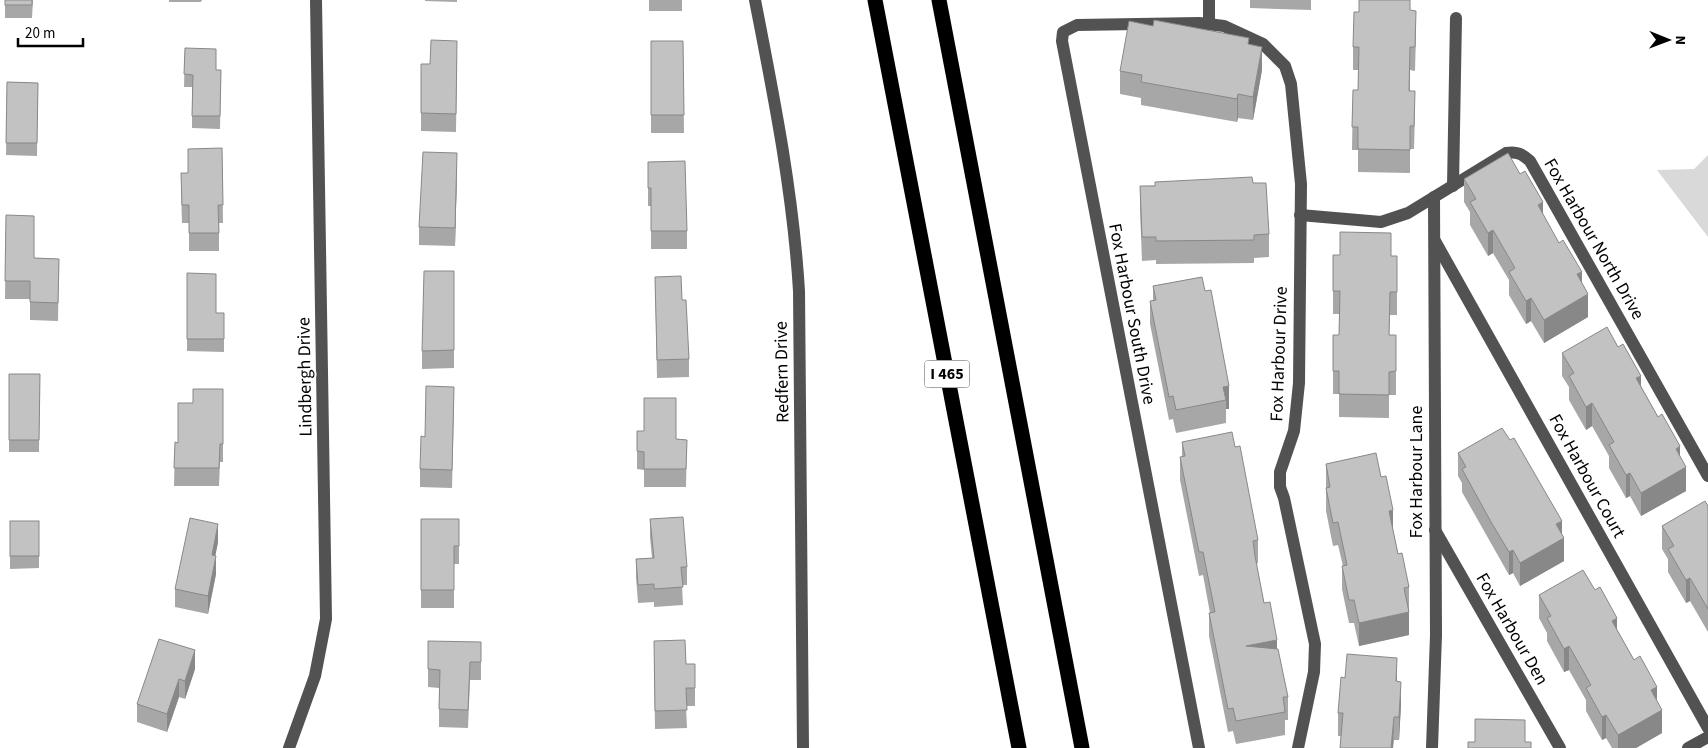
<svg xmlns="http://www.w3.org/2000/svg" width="1708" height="748" font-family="'Source Sans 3',sans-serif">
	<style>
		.green { fill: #d9d9d9 }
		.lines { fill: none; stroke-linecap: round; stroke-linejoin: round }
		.minor { stroke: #525252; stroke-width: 12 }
		.highway { stroke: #000; stroke-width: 15 }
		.wall { fill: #a7a7a7 }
		.shaded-wall { fill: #888 }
		.building { fill: #c2c2c2; stroke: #888 }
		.labels { text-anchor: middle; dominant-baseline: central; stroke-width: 4; stroke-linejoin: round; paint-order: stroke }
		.shield { fill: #fff; stroke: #4c4c4c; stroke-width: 1 }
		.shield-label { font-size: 16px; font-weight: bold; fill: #000 }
		.street-label { font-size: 18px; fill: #000; stroke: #fff }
	</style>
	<rect width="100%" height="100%" fill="#fff"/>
	<path class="green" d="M1708,155V237L1657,170L1694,169Z"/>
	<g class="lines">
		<g class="minor">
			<path d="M755,0C774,97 793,192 799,291L803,748"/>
			<path d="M1209,0V23"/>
			<path d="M1453,186L1456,18"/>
			<path d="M1300,215L1381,222L1408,213L1506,153C1517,151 1522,154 1530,161L1708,476"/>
			<path d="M1435,241L1708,728"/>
			<path d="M1435,530L1560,748"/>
			<path d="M289,748L315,676L326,619L316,0"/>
			<path d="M1199,748L1062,41L1063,32L1077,25L1199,23L1224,26L1263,44L1285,66L1291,84L1301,184L1299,383L1294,431L1280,472V487L1284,498L1315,644L1314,672L1298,748"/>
			<path d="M1432,748L1436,635L1434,197"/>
			<path d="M1688,748L1708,737"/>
		</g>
		<g class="highway">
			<path d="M875,0L1019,748"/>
			<path d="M939,0L1082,748"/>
		</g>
	</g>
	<g class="wall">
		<path d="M5,0H33L32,18H5Z"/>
		<path d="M169,0H202L201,2H169Z"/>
		<path d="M425,0H457V2L425,1Z"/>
		<rect x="649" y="0" width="33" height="11"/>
		<path d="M1250,0H1311V10L1250,8Z"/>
		<path d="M1411,10L1416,34L1415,71L1410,70V91L1415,114L1414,149H1410V173L1358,172V150H1352L1353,90H1358L1359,70H1353V47Z"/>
		<path d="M651,41H683L684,133H651Z"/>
		<path d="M1249,44L1262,70L1253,120L1238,118L1237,122L1141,105V98L1120,94V71Z"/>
		<path d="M185,48L216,70H221L220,129L192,128V87H184Z"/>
		<path d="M457,59L456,132L421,131V64H430Z"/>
		<path d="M7,82L38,83L37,156L6,155Z"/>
		<path d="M222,148L223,223H219V251H189V223H182L181,191L188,173Z"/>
		<path d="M648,162L687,231V249H651V206H648Z"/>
		<path d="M457,171L455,246L419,245V227Z"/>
		<path d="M1464,179L1543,215L1582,283L1588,317L1544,343L1531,321L1526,324L1509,295V280L1493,253L1488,256L1470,225V212L1464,202Z"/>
		<path d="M1253,183L1269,234V257L1254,258V263L1156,264V260L1142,261L1140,209V186Z"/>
		<path d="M6,215L34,258L59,259L58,321L30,320V299H5Z"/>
		<path d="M1391,256H1397V315H1390L1389,335H1396V395H1389V418L1339,417V394H1333V371L1339,335V314H1333V291Z"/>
		<path d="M454,271V368L422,369V351Z"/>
		<path d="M187,273L216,313H224V352L187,351Z"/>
		<path d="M655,277L682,300L689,359V377L657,378Z"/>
		<path d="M1202,277L1229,409H1226V423L1176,433L1173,419L1169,420L1150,324V301H1153V286Z"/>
		<path d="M1562,353L1641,386L1680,457L1686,491L1641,516L1630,496L1626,498L1609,468V456L1592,426L1586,430L1569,400V387L1562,376Z"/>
		<path d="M9,374H40L39,452H9Z"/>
		<path d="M223,389V462H220L219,486H174L175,442L178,443L193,403Z"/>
		<path d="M454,405L452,488L420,487V469L425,437Z"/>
		<path d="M637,431L676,439L687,440L686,487H644V470L637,469Z"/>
		<path d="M1182,442L1235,447L1258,540V563L1256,564L1264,603L1277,649L1288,697V720H1285V735L1236,744L1233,731L1228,732L1209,636V613H1210L1203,575L1199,576L1180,480V457H1182Z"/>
		<path d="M1458,453L1562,534L1564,561L1520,586L1513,573L1509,575L1462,492V483L1458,476Z"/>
		<path d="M1326,464L1393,530L1398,554L1409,587V635L1359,646L1354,623H1349L1342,589V566H1343L1338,545L1333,546L1326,511Z"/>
		<path d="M1708,506V632L1690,601L1686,603L1668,572V559L1662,549V526Z"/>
		<path d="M421,519H459V564H454V608H421Z"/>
		<path d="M650,519L687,567V585H682L683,605L654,607V602L638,603L636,577V559L652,558L650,537Z"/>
		<path d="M10,521H39V568L10,569Z"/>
		<path d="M218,542L215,556L216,574L208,614L175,607V589Z"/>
		<path d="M1539,595L1617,630L1657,701L1662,733L1636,748H1612L1606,738L1602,740L1586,711V700L1569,670L1564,672L1547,641V633L1539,618Z"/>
		<path d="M654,659L686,664H695V706H686L687,728L655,729Z"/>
		<path d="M481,660V680H470L468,728L439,727V688L428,687V669Z"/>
		<path d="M195,669L185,699L179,697L167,732L137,722V704Z"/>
		<path d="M1397,681L1401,705L1399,740H1394L1393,748H1340L1341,736H1338V713Z"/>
	</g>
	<g class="shaded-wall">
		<path d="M1262,47V70L1253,120V97Z"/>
		<path d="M1238,94V118L1237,122V99Z"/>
		<path d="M457,153V171L455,246V228Z"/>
		<path d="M1543,202V225L1538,205Z"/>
		<path d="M1493,230V253L1488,256V233Z"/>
		<path d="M1582,272V295L1577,274Z"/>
		<path d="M1588,294V317L1544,343V320Z"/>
		<path d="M1531,298V321L1526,324V301Z"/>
		<path d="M1641,376V399L1636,378Z"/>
		<path d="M1229,386V409H1226V400L1223,387Z"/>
		<path d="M1592,403V426L1586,430V407Z"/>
		<path d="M1680,446V469L1676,449Z"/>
		<path d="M1686,467V491L1641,516V493Z"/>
		<path d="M1630,473V496L1626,498V475Z"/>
		<path d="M1393,510V533L1389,511Z"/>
		<path d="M1562,521V539L1564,538V561L1520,586V563L1556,524Z"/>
		<path d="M218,524V542L212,573V555Z"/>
		<path d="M1513,550V573L1509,575V552Z"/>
		<path d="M216,556V574L208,614V596Z"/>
		<path d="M1690,578V601L1686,603V580Z"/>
		<path d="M1409,612V635L1359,646V623Z"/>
		<path d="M1617,618V641L1612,621Z"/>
		<path d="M1277,640V663L1246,646Z"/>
		<path d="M1569,646V670L1564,672V649Z"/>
		<path d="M195,650V669L185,699V681Z"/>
		<path d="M1397,658V681H1396Z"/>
		<path d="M179,679V697L167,732V714Z"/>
		<path d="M1401,682V705L1399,740V717Z"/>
		<path d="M1657,687V710L1651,690Z"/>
		<path d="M1662,710V733L1636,748H1618V735Z"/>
		<path d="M1606,715V738L1602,740V717Z"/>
		<path d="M1394,717L1393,748H1391Z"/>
	</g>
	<g class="building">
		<rect x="5" y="0" width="27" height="5"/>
		<path d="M1359,0H1410V10L1416,11L1415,47H1410L1409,91H1415L1414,126H1410V150L1358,149V127H1352L1353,90H1358L1359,47H1353L1354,12H1359Z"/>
		<path d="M1154,20L1249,38L1248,44L1262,47L1253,97L1238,94L1237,99L1141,82L1142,75L1120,71L1129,21L1153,26Z"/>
		<path d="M431,40L457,41L456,114L421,113V64H430Z"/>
		<path d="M651,41H683L684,115H651Z"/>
		<path d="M185,48L216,49V70H221L220,116H192L193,75L184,74Z"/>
		<path d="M7,82L38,83L37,143H6Z"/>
		<path d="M222,148L223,205H218L219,233H189V205H182L181,173H188V149Z"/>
		<path d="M423,152L457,153L455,228L419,227Z"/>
		<path d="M1508,153L1520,174L1525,171L1543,202L1538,205L1559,243L1563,240L1582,272L1577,274L1588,294L1544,320L1531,298L1526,301L1509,272L1515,268L1493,230L1488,233L1470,202L1476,199L1464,179Z"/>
		<path d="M685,161L687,231H651V188H648V162Z"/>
		<path d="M1252,177L1253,183H1266L1269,234L1254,235V240L1156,241V237H1142L1140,186H1155V182Z"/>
		<path d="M6,215L34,216V258L59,259L58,303L30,302V281H5Z"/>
		<path d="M1340,232L1391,233V256H1397V292H1390L1389,335H1396V371L1389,372V395L1339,394V371H1333V335H1339L1340,291H1333V255H1340Z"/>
		<path d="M424,271H454V350L422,351Z"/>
		<path d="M187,273L216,274V313H224V339H187Z"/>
		<path d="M681,276L682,300H686L689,359L657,360L655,277Z"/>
		<path d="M1202,277L1205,291L1211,290L1229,386L1223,387L1226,400L1176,410L1173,396L1169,397L1150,301L1156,300L1153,286Z"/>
		<path d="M1607,327L1618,347L1623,344L1641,376L1636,378L1658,417L1662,414L1680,446L1676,449L1686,467L1641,493L1630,473L1626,475L1609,445L1614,442L1592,403L1586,407L1569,376L1574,373L1562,353Z"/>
		<path d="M9,374H40L39,440H9Z"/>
		<path d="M426,386L454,387L452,470L420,469L421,436L425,437Z"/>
		<path d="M193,389H223V444H220L219,468H174L175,442L178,443V403H193Z"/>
		<path d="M644,398H676V439L687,440L686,469H644V452L637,451V431H644Z"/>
		<path d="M1502,428L1510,440L1514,438L1562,521L1556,524L1564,538L1520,563L1513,550L1509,552L1491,522L1462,469L1466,467L1458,453Z"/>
		<path d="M1232,432L1235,447L1240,446L1258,540L1253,541L1255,556L1264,603L1270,602L1277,640L1246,646L1278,649L1288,697H1283L1285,712L1236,721L1233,708L1228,709L1209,613L1215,612L1203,552H1199L1180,457L1185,456L1182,442Z"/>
		<path d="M1376,453L1381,477L1386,476L1393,510L1389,511L1398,554L1402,553L1409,587L1404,588L1409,612L1359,623L1354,600H1349L1342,566L1347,565L1338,522L1333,523L1326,488L1330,487L1326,464Z"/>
		<path d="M1705,501L1708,506V609L1690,578L1686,580L1668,549L1674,546L1662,526Z"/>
		<path d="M683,517L687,567H681L683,587L654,589V584L638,585L636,559L654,558L650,519Z"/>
		<path d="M190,518L218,524L212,555L216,556L208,596L175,589Z"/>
		<path d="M421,519H459V546H454V590H421Z"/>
		<rect x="10" y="521" width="29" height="35"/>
		<path d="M1583,570L1595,590L1600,587L1617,618L1612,621L1634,660L1640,656L1657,687L1651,690L1662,710L1618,735L1606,715L1602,717L1586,688L1591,685L1569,646L1564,649L1547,618L1551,616L1539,595Z"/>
		<path d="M159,639L195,650L185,681L179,679L167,714L137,704Z"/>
		<path d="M685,640L686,664H695V688H686L687,710L655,711L654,641Z"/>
		<path d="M428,641L481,642V662H470L468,710L439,709L440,670L428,669Z"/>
		<path d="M1347,654L1397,658L1396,681L1401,682L1399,717H1394L1391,748H1340L1343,713H1338L1341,677L1345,678Z"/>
		<path d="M1475,719L1525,720V742H1531V748H1468V742H1475Z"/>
	</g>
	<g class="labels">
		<rect class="shield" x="924.5" y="360.5" width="45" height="27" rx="4"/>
		<g class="shield-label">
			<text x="947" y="374">I 465</text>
		</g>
		<g class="street-label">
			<text transform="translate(1594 239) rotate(60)">Fox Harbour North Drive</text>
			<text transform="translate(1132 314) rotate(79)">Fox Harbour South Drive</text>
			<text transform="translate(1279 354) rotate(-88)">Fox Harbour Drive</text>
			<text transform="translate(782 372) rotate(-91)">Redfern Drive</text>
			<text transform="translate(305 377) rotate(-91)">Lindbergh Drive</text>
			<text transform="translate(1416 472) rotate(-90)">Fox Harbour Lane</text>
			<text transform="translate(1587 476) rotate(61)">Fox Harbour Court</text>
			<text transform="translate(1512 629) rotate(60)">Fox Harbour Den</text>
		</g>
	</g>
	<g transform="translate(1668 40) rotate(91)" stroke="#ffffff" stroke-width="4" paint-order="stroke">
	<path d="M0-4L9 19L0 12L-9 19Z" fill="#000000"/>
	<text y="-8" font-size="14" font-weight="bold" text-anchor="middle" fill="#000000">N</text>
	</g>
	<path d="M18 38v8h65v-8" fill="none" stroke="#000000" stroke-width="2.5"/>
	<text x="25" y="38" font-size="15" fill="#000000" stroke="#ffffff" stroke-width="4" paint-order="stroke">20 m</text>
</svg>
